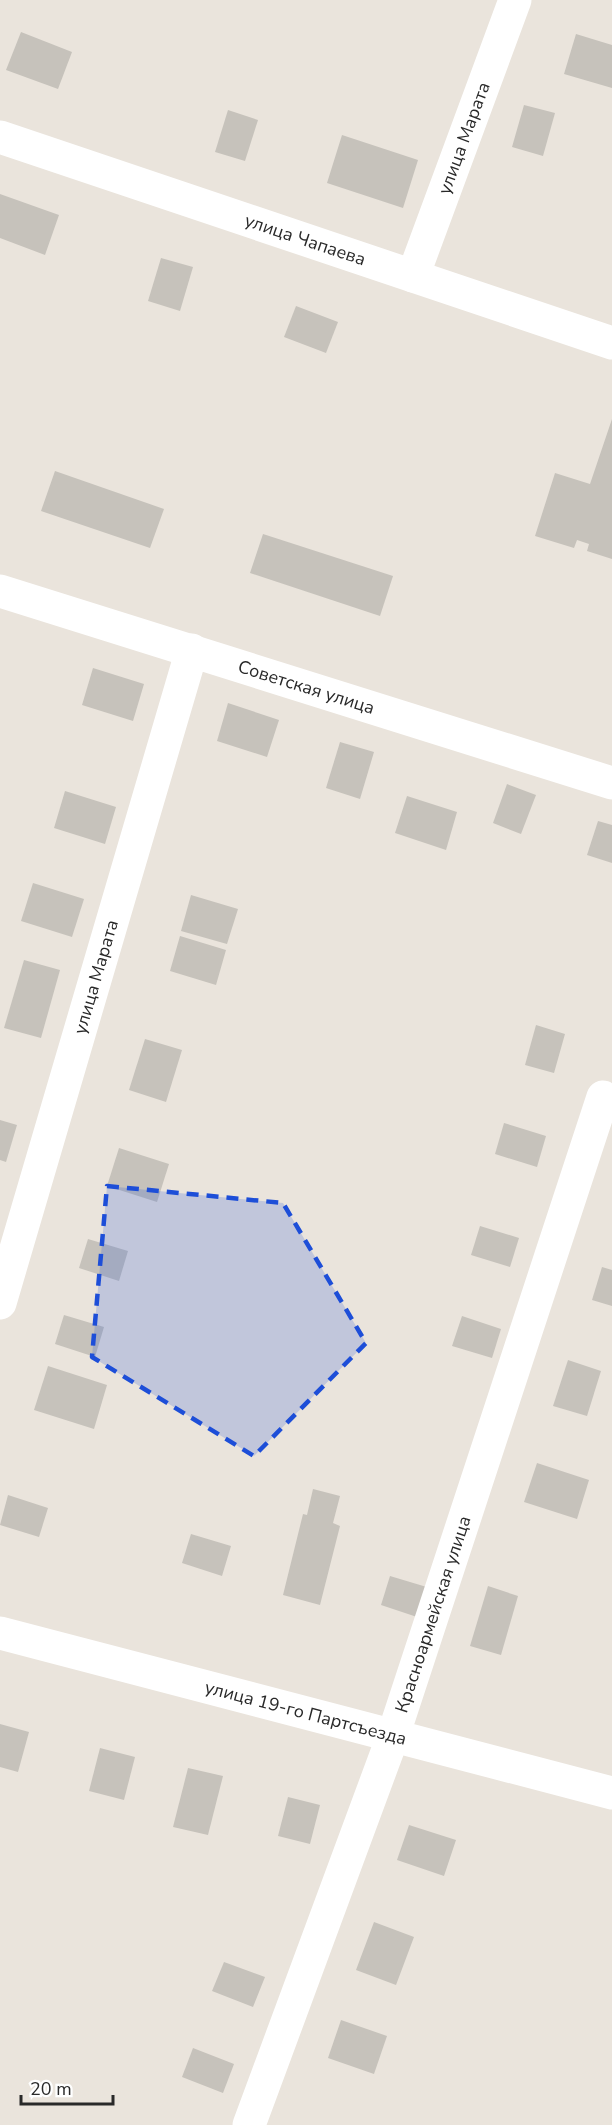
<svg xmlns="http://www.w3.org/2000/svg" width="612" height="2125" font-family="'Nunito Sans',sans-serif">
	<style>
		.building { fill: #c6c2bb }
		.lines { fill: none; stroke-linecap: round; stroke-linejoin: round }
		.street { stroke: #fff; stroke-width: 33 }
		.marked { fill: #1d4ed8; fill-opacity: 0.2; stroke: #1d4ed8; stroke-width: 4.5; stroke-dasharray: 12 8; stroke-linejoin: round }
		.labels { text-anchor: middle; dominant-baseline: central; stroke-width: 6; stroke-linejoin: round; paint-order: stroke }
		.street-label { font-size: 18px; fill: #292929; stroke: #fff }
	</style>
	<rect width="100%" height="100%" fill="#eae4dc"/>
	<g class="building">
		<path d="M21,32L72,52L58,89L6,70Z"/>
		<path d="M576,34L612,45V88L564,74Z"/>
		<path d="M524,105L555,113L543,156L512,147Z"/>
		<path d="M228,110L258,120L245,161L215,152Z"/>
		<path d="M342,135L418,160L403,208L327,183Z"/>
		<path d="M0,194L59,215L45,255L0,238Z"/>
		<path d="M161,258L193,267L180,311L148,301Z"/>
		<path d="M296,306L338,322L326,353L284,337Z"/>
		<path d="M612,419V559L587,551L589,544L577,540L574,548L535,536L555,473L590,484Z"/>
		<path d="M55,471L164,509L150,548L41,511Z"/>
		<path d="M263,534L393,576L380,616L250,573Z"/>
		<path d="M93,668L144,684L133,721L82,705Z"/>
		<path d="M228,703L279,720L267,757L217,741Z"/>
		<path d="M340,742L374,752L360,799L326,788Z"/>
		<path d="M507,784L536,795L521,834L493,823Z"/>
		<path d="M65,791L116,807L105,844L54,828Z"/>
		<path d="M407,796L457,812L446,850L395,833Z"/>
		<path d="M598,821L612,825V863L587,855Z"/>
		<path d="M33,883L84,899L72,937L21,921Z"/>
		<path d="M191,895L238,909L227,944L181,931Z"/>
		<path d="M180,936L226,950L216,985L170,971Z"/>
		<path d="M24,960L60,970L41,1038L4,1028Z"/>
		<path d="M536,1025L565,1034L554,1073L525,1065Z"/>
		<path d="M145,1039L182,1050L166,1102L129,1090Z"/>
		<path d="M0,1120L17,1125L6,1162L0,1160Z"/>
		<path d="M504,1123L546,1136L537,1167L495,1154Z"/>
		<path d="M119,1148L169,1164L157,1202L107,1186Z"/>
		<path d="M480,1226L519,1238L510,1267L471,1255Z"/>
		<path d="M88,1239L128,1251L119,1281L79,1268Z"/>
		<path d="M602,1267L612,1270V1306L592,1300Z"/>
		<path d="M64,1315L104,1327L95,1357L55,1344Z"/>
		<path d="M462,1316L501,1329L492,1358L452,1346Z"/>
		<path d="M568,1360L601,1371L587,1416L553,1406Z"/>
		<path d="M48,1366L107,1385L94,1429L34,1410Z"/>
		<path d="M537,1463L589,1480L577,1519L524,1502Z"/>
		<path d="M313,1489L340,1496L333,1523L340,1526L320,1605L283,1595L303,1514L307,1515Z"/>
		<path d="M8,1495L48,1508L39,1537L0,1525Z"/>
		<path d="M191,1534L231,1546L222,1576L182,1563Z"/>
		<path d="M390,1576L430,1588L420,1618L381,1605Z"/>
		<path d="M488,1586L518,1596L501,1655L470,1646Z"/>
		<path d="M0,1724L29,1732L18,1772L0,1767Z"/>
		<path d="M100,1748L135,1757L124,1800L89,1791Z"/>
		<path d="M188,1768L223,1776L208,1835L173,1827Z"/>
		<path d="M288,1797L320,1805L310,1844L278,1836Z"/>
		<path d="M409,1825L456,1840L444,1876L397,1860Z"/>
		<path d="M374,1922L414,1937L396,1985L356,1970Z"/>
		<path d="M224,1962L265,1977L253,2007L212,1991Z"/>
		<path d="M341,2020L387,2036L374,2074L328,2058Z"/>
		<path d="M193,2048L234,2064L223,2093L182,2077Z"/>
	</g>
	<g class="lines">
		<g class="street">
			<path id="s1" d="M0,137L612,343"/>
			<path id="s2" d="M413,276L515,0"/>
			<path id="s3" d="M0,591L612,783"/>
			<path id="s4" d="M0,1303L192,650"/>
			<path id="s5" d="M0,1633L612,1793"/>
			<path id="s6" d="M249,2125L393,1736L603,1097"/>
		</g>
	</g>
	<path class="marked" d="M107,1186L283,1203L366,1343L254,1456L92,1357Z"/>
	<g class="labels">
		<g class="street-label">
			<text stroke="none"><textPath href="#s2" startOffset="147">улица Марата</textPath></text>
			<text stroke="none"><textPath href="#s1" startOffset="322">улица Чапаева</textPath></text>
			<text stroke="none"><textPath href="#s3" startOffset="321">Советская улица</textPath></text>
			<text stroke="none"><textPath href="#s4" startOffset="340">улица Марата</textPath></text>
			<text stroke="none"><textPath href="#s6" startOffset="543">Красноармейская улица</textPath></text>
			<text stroke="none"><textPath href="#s5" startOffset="316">улица 19-го Партсъезда</textPath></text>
		</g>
	</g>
	<path d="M21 2095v9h92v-9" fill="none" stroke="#292929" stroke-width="3"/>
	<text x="30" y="2095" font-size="18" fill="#292929" stroke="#ffffff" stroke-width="4.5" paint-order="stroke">20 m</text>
</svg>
